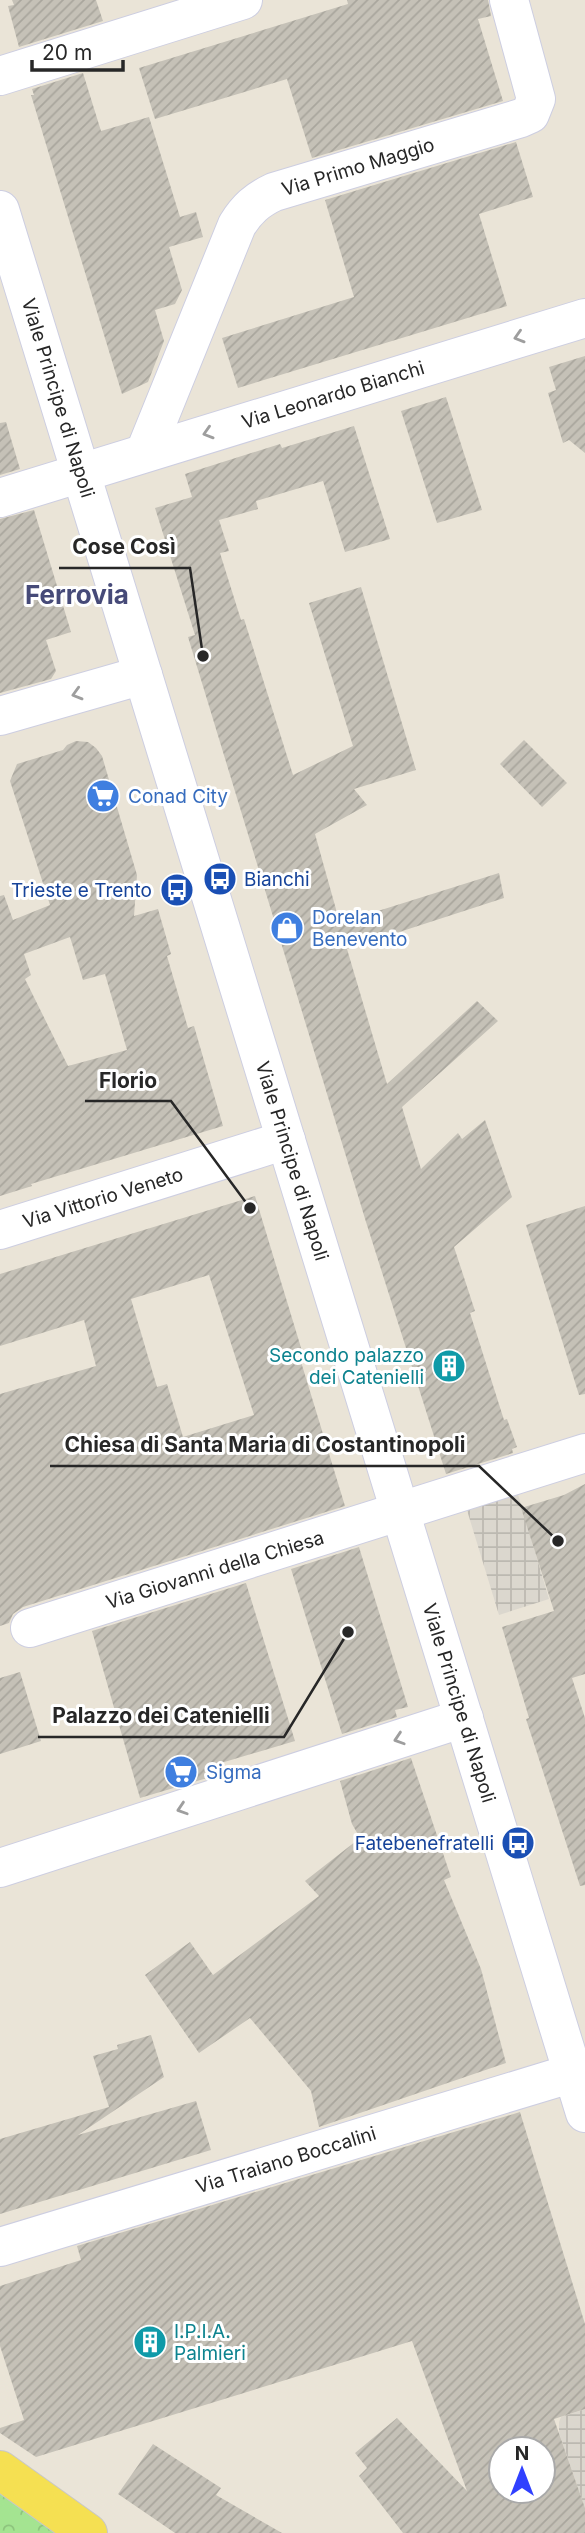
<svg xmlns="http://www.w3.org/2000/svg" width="585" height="2533" font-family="Inter,sans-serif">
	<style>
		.park { fill: url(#park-crowns) }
		.plaza { fill: url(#plaza-grid) }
		.building { fill: url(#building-hatch); fill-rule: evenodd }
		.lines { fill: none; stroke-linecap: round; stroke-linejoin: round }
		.minor-casing { stroke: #cdcee1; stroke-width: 40 }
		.major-casing { stroke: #c7c7c7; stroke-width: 40 }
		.minor { stroke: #fff; stroke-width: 38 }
		.major { stroke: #f5e052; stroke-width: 38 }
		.oneway { stroke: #9e9e9e }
		.labels { text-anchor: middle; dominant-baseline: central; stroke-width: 6; stroke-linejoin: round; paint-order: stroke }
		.street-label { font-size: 19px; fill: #272727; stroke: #fff }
		.shop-label { font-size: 19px; fill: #366cbe; stroke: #fff; text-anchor: start }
		.transit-label { font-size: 19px; fill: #164399; stroke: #fff; text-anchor: end }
		.culture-label { font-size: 19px; fill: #0d838f; stroke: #fff; text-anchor: end }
		.district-label { font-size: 26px; font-weight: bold; fill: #464a78; stroke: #fff }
		.leader { fill: none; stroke: #272727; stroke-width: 2.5 }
		.callout-dot { fill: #272727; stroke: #fff; stroke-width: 2.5 }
		.callout-label { font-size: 21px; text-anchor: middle; font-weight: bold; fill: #272727; stroke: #fff; stroke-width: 6; stroke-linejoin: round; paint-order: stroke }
	</style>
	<defs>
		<pattern id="park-crowns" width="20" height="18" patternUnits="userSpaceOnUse" patternTransform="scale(1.75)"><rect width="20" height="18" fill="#a4e491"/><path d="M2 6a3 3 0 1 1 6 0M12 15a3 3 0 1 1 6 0" fill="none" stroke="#8dc47d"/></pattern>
		<pattern id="plaza-grid" width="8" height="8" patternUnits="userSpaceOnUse" patternTransform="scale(1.75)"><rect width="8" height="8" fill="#dbd7ce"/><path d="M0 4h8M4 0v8" fill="none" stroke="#bcb9b1"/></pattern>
		<pattern id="building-hatch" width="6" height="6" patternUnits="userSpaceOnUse" patternTransform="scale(1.75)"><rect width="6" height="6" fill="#c5c1b7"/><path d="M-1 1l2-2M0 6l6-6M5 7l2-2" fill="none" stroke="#a9a69d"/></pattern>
	</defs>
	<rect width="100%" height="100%" fill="#eae4d7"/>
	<path class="park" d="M0,2460L108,2533H0Z"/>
	<g class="plaza">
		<path d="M517,1491L549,1599L499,1615L466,1507Z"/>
		<path d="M585,2409V2508L559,2433V2422L561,2417Z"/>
	</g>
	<g class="building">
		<path d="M12,0H96L103,21L19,47L8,6L14,5Z"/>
		<path d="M347,0H488L491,16L478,19L503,101L312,158L287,79L155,119L139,68L348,4Z"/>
		<path d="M83,73L101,131L149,117L180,217L196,212L203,237L169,247L182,290L175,304L155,310L164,341L148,382L122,394L31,95H34L32,89Z"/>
		<path d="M516,142L533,197L479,214L507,306L238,388L222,338L354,297L325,200Z"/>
		<path d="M585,356V453L569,440L563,443L548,393L556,390L549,367Z"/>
		<path d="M446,397L482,510L437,523L401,411Z"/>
		<path d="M6,422L20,469L0,475V423Z"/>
		<path d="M354,426L390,539L345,552L323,481L256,501L258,509L219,520L229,551L220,553L241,620L244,619L293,775L353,746L309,603L361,587L416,770L354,789L367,805L315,834L339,920L362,916L499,873L504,898L347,949L387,1084L477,1001L498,1021L402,1107L421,1169L458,1133L462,1139L485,1120L512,1197L454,1247L475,1311L470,1313L504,1420L507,1419L517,1447L512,1449L513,1453L446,1474L366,1222L188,637L195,635L155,508L192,497L185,474L280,444L282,448Z"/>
		<path d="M34,510L71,632L46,640L56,671L51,679L0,693V519Z"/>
		<path d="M524,740L567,783L542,807L500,764Z"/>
		<path d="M76,741L88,742L96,748L102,756L137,875L134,916L158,909L171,954L167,956L188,1028L194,1026L223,1126L31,1184L32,1186L0,1196V896L4,895L13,920L50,905L10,781L17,764L63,750L67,745ZM70,937L83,980L105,974L127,1050L68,1066L25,979L31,975L24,954Z"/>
		<path d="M255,1196L302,1351L298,1352L345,1506L23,1607L13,1614L9,1623L0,1626V1394L96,1366L84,1320L0,1346V1274ZM209,1275L254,1415L183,1437L167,1384L157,1387L131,1299Z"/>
		<path d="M585,1206V1394L579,1395L526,1225Z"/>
		<path d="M585,1484V1674L572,1678L585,1718V1885L580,1886L526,1719L529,1718L502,1627L554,1611L521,1508L564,1495Z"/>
		<path d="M359,1547L408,1707L395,1710L397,1717L342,1734L291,1569Z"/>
		<path d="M246,1583L295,1741L221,1763L224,1773L140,1798L92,1631Z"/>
		<path d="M20,1672L41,1741L0,1754V1678Z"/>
		<path d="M411,1758L451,1877L444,1880L481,1969L506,2063L319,2127L311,2091L250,2018L199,2053L145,1975L190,1942L213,1975L319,1896L305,1881L360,1838L352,1824L340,1781Z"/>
		<path d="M151,2035L164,2077L78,2135L196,2101L211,2150L0,2214V2139L109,2107L93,2056L118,2049L117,2045Z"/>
		<path d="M520,2112L585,2324V2409L554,2419L585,2508V2533H403L359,2476L367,2468L355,2453L397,2418L467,2491L412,2341L36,2457L0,2433V2428L24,2420L0,2346V2286L81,2260L77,2246ZM501,2449H543V2491H501Z"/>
		<path d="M153,2444L221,2488L216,2495L282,2533H175L118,2494Z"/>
	</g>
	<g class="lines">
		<defs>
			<g id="minor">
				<path d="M0,76L243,0"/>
				<path d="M0,210L585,2113"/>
				<path d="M145,452L237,225C247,209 257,200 274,192L521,118L530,114L536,99L509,0"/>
				<path d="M0,498L585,318"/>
				<path d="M0,716L143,675"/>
				<path d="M0,1230L286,1140"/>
				<path d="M30,1628L585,1453"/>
				<path d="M0,1868L464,1718"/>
				<path d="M0,2247L573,2073"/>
			</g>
			<path id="major" d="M0,2470L88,2533"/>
		</defs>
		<use href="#minor" class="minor-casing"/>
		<use href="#major" class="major-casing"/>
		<use href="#minor" class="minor"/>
		<use href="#major" class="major"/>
	</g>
	<defs><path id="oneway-chevron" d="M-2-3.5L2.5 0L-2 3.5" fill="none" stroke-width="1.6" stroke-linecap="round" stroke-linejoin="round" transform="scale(1.75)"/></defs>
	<g class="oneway">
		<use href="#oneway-chevron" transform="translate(519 337) rotate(163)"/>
		<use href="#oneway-chevron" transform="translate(208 433) rotate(163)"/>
		<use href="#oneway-chevron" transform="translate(77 694) rotate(164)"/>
		<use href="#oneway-chevron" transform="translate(399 1739) rotate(162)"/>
		<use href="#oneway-chevron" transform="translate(182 1809) rotate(162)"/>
	</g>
	<defs>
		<symbol id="supermarket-disc" viewBox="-11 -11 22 22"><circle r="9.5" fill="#3f7fe0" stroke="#fff"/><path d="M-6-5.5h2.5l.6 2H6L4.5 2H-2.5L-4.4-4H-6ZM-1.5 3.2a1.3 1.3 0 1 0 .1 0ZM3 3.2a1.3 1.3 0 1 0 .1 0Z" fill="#fff"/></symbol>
		<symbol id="bus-disc" viewBox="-11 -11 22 22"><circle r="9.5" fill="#1a4fb4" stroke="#fff"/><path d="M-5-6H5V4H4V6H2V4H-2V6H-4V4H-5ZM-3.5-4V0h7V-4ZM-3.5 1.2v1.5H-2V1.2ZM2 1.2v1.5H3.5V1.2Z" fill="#fff"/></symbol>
		<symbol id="shop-disc" viewBox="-11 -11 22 22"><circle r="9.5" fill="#3f7fe0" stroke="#fff"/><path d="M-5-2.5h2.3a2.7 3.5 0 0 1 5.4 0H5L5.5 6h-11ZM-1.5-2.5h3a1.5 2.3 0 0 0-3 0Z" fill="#fff"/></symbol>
		<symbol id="building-disc" viewBox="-11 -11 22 22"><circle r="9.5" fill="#0f9aa8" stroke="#fff"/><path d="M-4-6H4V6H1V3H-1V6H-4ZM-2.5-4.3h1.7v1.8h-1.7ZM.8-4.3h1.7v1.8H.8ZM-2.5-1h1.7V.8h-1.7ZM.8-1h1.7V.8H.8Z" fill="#fff"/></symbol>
	</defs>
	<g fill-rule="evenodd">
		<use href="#supermarket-disc" x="84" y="777" width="38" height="38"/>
		<use href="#bus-disc" x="201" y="860" width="38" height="38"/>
		<use href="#bus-disc" x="158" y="871" width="38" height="38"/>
		<use href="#shop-disc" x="268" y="909" width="38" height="38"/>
		<use href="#building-disc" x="430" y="1347" width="38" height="38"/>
		<use href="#supermarket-disc" x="162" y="1753" width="38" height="38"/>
		<use href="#bus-disc" x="499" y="1824" width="38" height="38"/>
		<use href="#building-disc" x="131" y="2323" width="38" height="38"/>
	</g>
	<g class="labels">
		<g class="street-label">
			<text transform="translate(358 167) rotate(-17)">Via Primo Maggio</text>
			<text transform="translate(333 395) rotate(-17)">Via Leonardo Bianchi</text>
			<text transform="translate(58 398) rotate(73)">Viale Principe di Napoli</text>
			<text transform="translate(292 1161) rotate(73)">Viale Principe di Napoli</text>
			<text transform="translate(103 1198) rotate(-17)">Via Vittorio Veneto</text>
			<text transform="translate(215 1570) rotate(-17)">Via Giovanni della Chiesa</text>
			<text transform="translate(459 1703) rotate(73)">Viale Principe di Napoli</text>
			<text transform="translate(286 2160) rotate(-17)">Via Traiano Boccalini</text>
		</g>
		<g class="shop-label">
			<text x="128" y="796">Conad City</text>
			<text x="312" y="917">Dorelan<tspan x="312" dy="22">Benevento</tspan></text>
			<text x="206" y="1772">Sigma</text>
		</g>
		<g class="transit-label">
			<text x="244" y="879" text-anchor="start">Bianchi</text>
			<text x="152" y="890">Trieste e Trento</text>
			<text x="494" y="1843">Fatebenefratelli</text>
		</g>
		<g class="culture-label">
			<text x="424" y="1355">Secondo palazzo<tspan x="424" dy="22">dei Catenielli</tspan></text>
			<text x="174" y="2331" text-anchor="start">I.P.I.A.<tspan x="174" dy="22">Palmieri</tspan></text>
		</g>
		<g class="district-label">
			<text x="77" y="594">Ferrovia</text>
		</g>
	</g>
	<path class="leader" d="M203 656L190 568H59M250 1208L171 1101H85M558 1541L479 1466H50M348 1632L284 1737H38"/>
	<g class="callout-dot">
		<circle cx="203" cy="656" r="7"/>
		<circle cx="250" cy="1208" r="7"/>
		<circle cx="558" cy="1541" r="7"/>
		<circle cx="348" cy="1632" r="7"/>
	</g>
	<g class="callout-label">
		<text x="124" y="554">Cose Così</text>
		<text x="128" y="1088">Florio</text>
		<text x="265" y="1452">Chiesa di Santa Maria di Costantinopoli</text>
		<text x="161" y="1723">Palazzo dei Catenielli</text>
	</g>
	<g transform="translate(522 2470)"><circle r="33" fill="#ffffff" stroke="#a9a9a9" stroke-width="2"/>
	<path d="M0-5L12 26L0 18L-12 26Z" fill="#3040ff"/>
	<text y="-10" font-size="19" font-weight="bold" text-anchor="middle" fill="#272727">N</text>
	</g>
	<path d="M32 60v10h91v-10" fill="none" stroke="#272727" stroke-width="3.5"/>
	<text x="42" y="60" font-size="21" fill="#272727" stroke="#ffffff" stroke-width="5" paint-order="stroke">20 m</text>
</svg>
